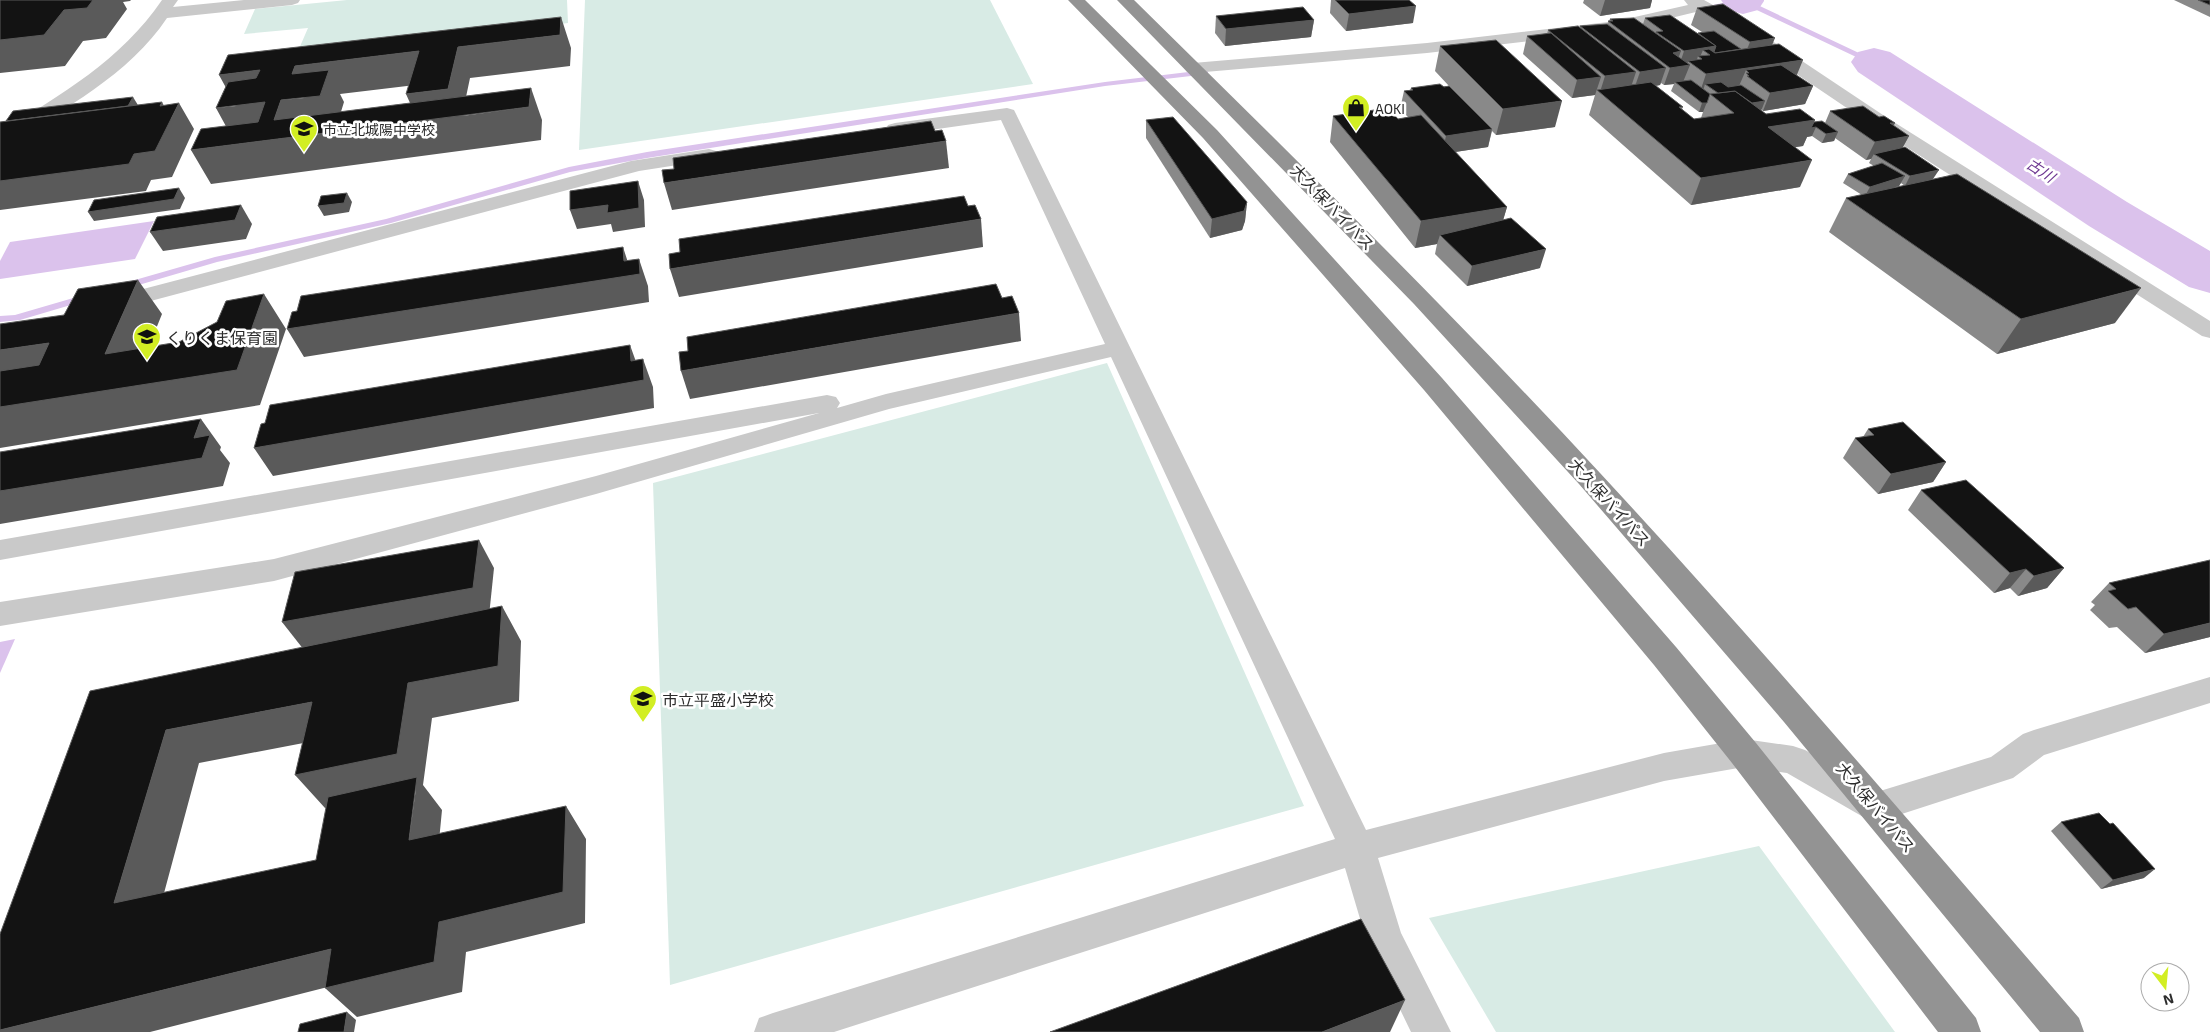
<svg xmlns="http://www.w3.org/2000/svg" width="2210" height="1032" font-family="'Exo 2','Noto Sans JP',sans-serif">
	<style>
		.green { fill: #d8ebe5 }
		.water { fill: #dbc2ec }
		.lines { fill: none; stroke-linecap: round; stroke-linejoin: round }
		.stream { fill: #dbc2ec; fill-rule: evenodd }
		.river { fill: #dbc2ec; fill-rule: evenodd }
		.minor { fill: #c9c9c9; fill-rule: evenodd }
		.highway { fill: #939393; fill-rule: evenodd }
		.wall { fill: #898989; fill-rule: evenodd }
		.shaded-wall { fill: #5a5a5a }
		.building { fill: #131313; stroke: #5a5a5a }
		.labels { text-anchor: middle; dominant-baseline: central; stroke-width: 5; stroke-linejoin: round; paint-order: stroke }
		.far-poi-label { font-size: 14px; fill: #2c2c2c; stroke: #fff; text-anchor: start }
		.far-water-label { font-size: 15px; font-style: italic; fill: #6d3791; stroke: #fff }
		.street-label { font-size: 16px; fill: #2c2c2c; stroke: #fff }
		.poi-label { font-size: 16px; fill: #2c2c2c; stroke: #fff; text-anchor: start }
	</style>
	<rect width="100%" height="100%" fill="#fff"/>
	<g class="green">
		<path d="M347,0H567L568,23L295,58L308,28L244,34L255,9Z"/>
		<path d="M585,0H990L1033,84L579,150Z"/>
		<path d="M1107,363L1304,806L670,985L653,483Z"/>
		<path d="M1759,846L1895,1032H1496L1429,918Z"/>
	</g>
	<g class="water">
		<path d="M154,221L135,259L0,279V261L10,242Z"/>
		<path d="M15,639L0,673V642Z"/>
	</g>
	<g class="lines">
		<g class="stream">
			<path d="M1736,0H1747L1878,62L1871,64L1742,3L1708,9L1704,7Z"/>
			<path d="M1205,70H1208V74L1105,86L647,158L570,172L391,223L217,262L125,289L120,286L121,284L215,257L386,219L569,167L647,152L1105,82Z"/>
			<path d="M87,294L92,297L91,299L20,320L0,322V316L15,315Z"/>
		</g>
		<g class="river">
			<path d="M1721,0H1764V1L1758,10L1743,14L1728,10Z"/>
			<path d="M1874,48L1890,52L2127,202L2210,251V293L2189,287L2089,226L1858,72L1851,62L1858,52Z"/>
		</g>
		<g class="minor">
			<path d="M162,0H178L173,7L244,0H300L298,3L292,5L167,18C129,75 64,109 7,144L0,146V132C61,95 121,60 162,0Z"/>
			<path d="M1684,0H1704L1742,21L1889,119L2210,321V338L2202,336L1875,127L1730,29L1700,11L1617,31L1427,53L1193,73L1187,72L1184,68L1187,64L1193,63L1427,43L1617,21L1688,5Z"/>
			<path d="M1007,108L1014,110L1016,114L1366,830L1664,753L1744,739L1793,746L1805,750L1880,791L1991,757L2023,734L2034,730L2210,677V703L2044,755L2013,778L1877,822L1865,818L1787,773L1744,767L1664,781L1378,858L1401,933L1451,1032H1411L1366,939L1345,868L834,1032H754L759,1018L773,1013L1335,839L1111,357L889,409L596,494L274,581L0,626V602L274,559L596,476L819,413L0,560V540L827,395L836,397L840,403L837,408L886,394L1105,344L1001,120L895,135L888,133L886,129L888,125L895,123Z"/>
			<path d="M709,149L716,151L719,155L716,159L639,171L113,311L105,309L102,304L105,299L631,161Z"/>
		</g>
		<g class="highway">
			<path d="M1068,0H1085L1217,130L1442,378L1676,647L1756,743L1976,1018L1981,1032H1938L1732,763L1654,665L1424,390L1203,138Z"/>
			<path d="M1117,0H1134C1292,155 1449,310 1600,473C1764,650 1921,835 2079,1018L2084,1032H2040L1784,722L1579,484L1414,304Z"/>
		</g>
	</g>
	<g class="wall">
		<path d="M1331,0H1409L1413,23L1346,31L1330,13Z"/>
		<path d="M1584,0H1652L1650,8L1600,16L1583,3Z"/>
		<path d="M2174,0H2210V17Z"/>
		<path d="M1697,8L1772,45L1796,75L1813,86L1805,104L1763,111L1761,109V110L1766,114L1815,120L1814,122L1825,123L1830,111L1879,117L1895,123L1893,126L1909,136L1903,147L1933,179L2115,323L1997,354L1829,232L1846,198L1862,195L1843,183L1848,174L1874,166L1869,163L1871,159L1866,160L1835,138L1834,141L1822,143L1812,136L1807,137L1803,146L1795,147L1800,187L1691,205L1589,115L1595,95L1572,98L1523,54L1527,36L1547,34L1548,30L1580,27V26L1607,24L1610,19L1643,24L1645,18L1698,34L1702,32L1691,25ZM1661,83L1664,85L1674,84L1671,91L1699,112H1703L1701,118L1694,119L1682,109L1683,107L1656,86L1660,85ZM1901,183L1905,186L1889,189L1899,186Z"/>
		<path d="M1216,16L1314,20L1311,37L1225,46L1215,33Z"/>
		<path d="M1440,46L1555,127L1496,135L1492,131L1488,147L1455,152L1507,207L1503,220L1540,268L1467,286L1435,254L1437,244L1415,248L1330,142L1333,116L1398,119L1408,117L1400,109L1404,91L1410,90L1411,88L1449,86L1435,71Z"/>
		<path d="M1146,120L1247,202L1245,221L1242,230L1210,238L1146,138Z"/>
		<path d="M1868,429L1946,462L1933,482L1878,494L1843,458L1855,438L1863,437Z"/>
		<path d="M1921,490L2064,568L2047,588L2018,596L2010,588L1994,593L1908,510Z"/>
		<path d="M2109,583L2210,637L2145,653L2117,627L2109,628L2090,610L2095,605L2091,602Z"/>
		<path d="M2061,822L2144,878L2101,889L2051,831Z"/>
	</g>
	<g class="shaded-wall">
		<path d="M86,0H131L130,1L123,2L127,9L106,38L83,41L65,66L0,73V40Z"/>
		<path d="M1605,0H1652L1650,8L1600,16Z"/>
		<path d="M1416,6L1413,23L1346,31L1349,14Z"/>
		<path d="M561,17L571,48L570,66L470,78L462,116L529,107L531,88L542,120L541,140L211,184L191,150L285,138L274,120L281,100L304,98L292,74L295,66L419,51L432,83L340,94L344,102L336,128L298,133L297,137L418,121L406,94L448,89L458,47L560,35Z"/>
		<path d="M1314,20L1311,37L1225,46L1226,29Z"/>
		<path d="M1775,38L1768,55L1743,59L1750,42Z"/>
		<path d="M1716,46L1710,64V55L1703,50L1700,57L1698,56L1695,66L1688,61L1687,65H1690L1683,82H1675L1674,84L1664,85L1670,68L1673,53L1681,51L1675,67L1679,66L1684,51Z"/>
		<path d="M1803,60L1796,77L1749,73L1746,70L1739,86L1713,90L1705,84L1703,91L1700,92L1706,74Z"/>
		<path d="M1666,68L1660,85L1634,89L1640,72Z"/>
		<path d="M260,70L265,103L282,135L234,141L216,108L236,106L219,75Z"/>
		<path d="M1636,72L1630,90L1600,92L1605,76Z"/>
		<path d="M1601,77L1595,95L1572,98L1577,80Z"/>
		<path d="M1813,86L1805,104L1763,111L1770,93Z"/>
		<path d="M133,97L144,115L14,147Z"/>
		<path d="M1562,101L1555,127L1496,135L1503,109Z"/>
		<path d="M1765,101L1761,111L1735,106Z"/>
		<path d="M162,102L171,119L179,103L194,129L172,177L151,180L146,191L0,210V181L160,106Z"/>
		<path d="M1707,102L1703,112H1699L1702,103Z"/>
		<path d="M1815,120L1811,128L1816,127L1812,136L1807,137L1803,146L1757,153L1768,127Z"/>
		<path d="M1890,123H1895L1886,140L1909,136L1899,154H1874L1871,159L1866,160L1875,142Z"/>
		<path d="M1492,129L1488,147L1442,154L1446,136Z"/>
		<path d="M1838,132L1834,141L1822,143L1826,134Z"/>
		<path d="M946,141L949,168L672,210L664,183Z"/>
		<path d="M1812,160L1800,187L1691,205L1701,178Z"/>
		<path d="M1939,170L1933,179L1905,186L1910,176Z"/>
		<path d="M1905,176L1899,186L1865,196L1870,187Z"/>
		<path d="M638,181L644,200L645,227L613,232L611,224L577,229L570,210Z"/>
		<path d="M179,188L185,198L180,209L94,221L88,212Z"/>
		<path d="M347,193L352,202L349,212L324,216L318,206Z"/>
		<path d="M1247,202L1245,221L1242,230L1210,238L1212,219Z"/>
		<path d="M241,205L252,224L246,239L163,251L150,232Z"/>
		<path d="M1507,207L1499,234L1440,235L1437,244L1415,248L1421,221Z"/>
		<path d="M981,219L983,247L679,297L670,269Z"/>
		<path d="M623,247L632,275L639,259L648,286L649,302L304,357L287,329L624,261Z"/>
		<path d="M1546,249L1540,268L1467,286L1472,266Z"/>
		<path d="M138,280L162,314L133,386L264,294L286,329L260,405L0,448V407L105,354Z"/>
		<path d="M2141,288L2115,323L1997,354L2021,319Z"/>
		<path d="M1019,313L1021,341L690,399L681,371Z"/>
		<path d="M49,343L77,379L0,374V350Z"/>
		<path d="M630,345L640,373L643,359L653,387L654,408L273,476L254,448L631,361Z"/>
		<path d="M201,419L221,447L220,450L230,463L223,486L0,524V491L194,438Z"/>
		<path d="M1946,462L1933,482L1878,494L1891,474Z"/>
		<path d="M479,540L494,568L489,616L304,650L282,622Z"/>
		<path d="M2064,568L2047,588L2018,596L2034,576Z"/>
		<path d="M2026,569L2010,588L1994,593L2010,573Z"/>
		<path d="M502,606L521,641L519,701L432,718L423,785L442,810L436,872L409,840L416,788L325,808L295,775L408,683Z"/>
		<path d="M2210,623V637L2145,653L2164,634Z"/>
		<path d="M312,702L340,736L199,763L153,934L114,903L166,730Z"/>
		<path d="M566,806L586,839L585,923L466,952L462,992L357,1017L325,988L439,922Z"/>
		<path d="M2155,869L2144,878L2101,889L2113,880Z"/>
		<path d="M331,949L363,978L150,1032H0V1030Z"/>
		<path d="M1405,1000L1390,1032H1322Z"/>
		<path d="M347,1012L356,1020L354,1032H344Z"/>
	</g>
	<g class="building">
		<path d="M0,0H93L87,8L64,10L44,35L0,40Z"/>
		<path d="M1335,0H1409L1416,6L1349,14Z"/>
		<path d="M2198,0H2210V5Z"/>
		<path d="M1723,4L1775,38L1750,42L1697,8Z"/>
		<path d="M1303,7L1314,20L1226,29L1216,16Z"/>
		<path d="M1670,15L1716,46L1684,51L1656,32L1663,31L1645,18Z"/>
		<path d="M561,17L560,35L458,47L448,89L406,94L419,51L295,66L292,74L329,70L320,96L281,100L274,120L531,88L529,107L191,150L201,129L258,122L265,102L216,108L228,82L256,78L260,70L219,75L228,55Z"/>
		<path d="M1634,18L1681,51L1673,53L1690,65L1670,68L1608,21H1613L1610,19Z"/>
		<path d="M1607,24L1666,68L1640,72L1580,26Z"/>
		<path d="M1578,26L1636,72L1605,76L1548,30Z"/>
		<path d="M1714,31L1741,49L1715,53L1714,52L1716,46L1698,33Z"/>
		<path d="M1551,33L1601,77L1577,80L1527,36Z"/>
		<path d="M1496,40L1562,101L1503,109L1440,46Z"/>
		<path d="M1779,44L1803,60L1706,74L1688,61L1702,59L1698,56L1710,55L1703,50L1709,49L1715,53Z"/>
		<path d="M1781,65L1813,86L1770,93L1747,76H1749L1746,73H1749L1746,70Z"/>
		<path d="M1691,80L1710,94L1707,103H1702L1675,82Z"/>
		<path d="M1651,82L1683,107H1679L1694,119L1734,113L1710,94L1735,91L1766,114L1800,109L1815,120L1768,127L1812,160L1701,178L1597,90Z"/>
		<path d="M1721,82L1728,87L1741,85L1765,101L1752,103L1735,91L1718,93L1705,84Z"/>
		<path d="M1440,84L1444,87L1449,86L1492,129L1446,136L1404,91L1413,90L1411,88Z"/>
		<path d="M133,97L128,106L6,121L13,111Z"/>
		<path d="M162,102L160,106L179,103L155,151L134,154L129,164L0,181V122Z"/>
		<path d="M1863,106L1879,117L1884,116L1895,123H1890L1909,136L1875,142L1830,111Z"/>
		<path d="M1388,108L1398,119L1421,115L1507,207L1421,221L1333,116Z"/>
		<path d="M1173,117L1247,202L1244,211L1212,219L1146,120Z"/>
		<path d="M931,121L935,131L942,130L946,141L664,183L662,170L674,169L673,158Z"/>
		<path d="M1822,121L1838,132L1826,134L1816,127L1811,128L1814,122Z"/>
		<path d="M1905,147L1939,170L1910,176L1874,154Z"/>
		<path d="M1882,163L1905,176L1870,187L1848,174Z"/>
		<path d="M1957,174L2141,288L2021,319L1846,198Z"/>
		<path d="M638,181L639,208L607,213L608,205L570,210V191Z"/>
		<path d="M179,188L174,199L88,212L94,200Z"/>
		<path d="M347,193L344,203L318,206L321,196Z"/>
		<path d="M964,196L968,206L975,205L981,219L670,269L669,254L680,252L679,239Z"/>
		<path d="M241,205L235,220L150,232L157,217Z"/>
		<path d="M1511,218L1546,249L1472,266L1440,235Z"/>
		<path d="M623,247L624,261L639,259L640,274L287,329L292,312L297,311L301,296Z"/>
		<path d="M138,280L105,354L179,342L217,322L226,301L264,294L237,370L0,407V371L39,365L49,343L0,350V324L64,315L78,289Z"/>
		<path d="M996,284L1002,298L1012,296L1019,313L681,371L679,352L688,351L687,337Z"/>
		<path d="M630,345L631,361L643,359L644,380L254,448L261,424L265,423L270,405Z"/>
		<path d="M201,419L194,438L210,435L202,458L0,491V452Z"/>
		<path d="M1903,422L1946,462L1891,474L1855,438L1874,435L1868,429Z"/>
		<path d="M1966,480L2064,568L2034,576L2026,569L2010,573L1921,490Z"/>
		<path d="M479,540L473,588L282,622L295,572Z"/>
		<path d="M2210,560V623L2164,634L2136,607L2128,609L2108,591L2116,589L2109,583Z"/>
		<path d="M502,606L498,666L408,683L397,754L295,775L312,702L166,730L114,903L316,860L328,797L417,777L409,840L566,806L563,892L439,922L434,962L325,988L331,949L0,1030V934L90,691Z"/>
		<path d="M2099,813L2110,824L2113,823L2155,869L2113,880L2061,822Z"/>
		<path d="M1361,919L1405,1000L1322,1032H1050Z"/>
		<path d="M347,1012L344,1032H298L300,1024Z"/>
	</g>
	<defs>
		<symbol id="shop-pin" viewBox="-11 -11 22 30"><path d="M0 17L-7.5 6A9.5 9.5 0 1 1 7.5 6Z" fill="#d2ee23" stroke="#fff"/><path d="M-5-2.5h2.3a2.7 3.5 0 0 1 5.4 0H5L5.5 6h-11ZM-1.5-2.5h3a1.5 2.3 0 0 0-3 0Z" fill="#111"/></symbol>
		<symbol id="school-pin" viewBox="-11 -11 22 30"><path d="M0 17L-7.5 6A9.5 9.5 0 1 1 7.5 6Z" fill="#d2ee23" stroke="#fff"/><path d="M0-5L7-2L0 1L-7-2ZM-4 1L0 2.5L4 1V4Q0 6-4 4Z" fill="#111"/></symbol>
	</defs>
	<g fill-rule="evenodd">
		<use href="#shop-pin" x="1340" y="92" width="32" height="43"/>
		<use href="#school-pin" x="288" y="113" width="32" height="43"/>
		<use href="#school-pin" x="131" y="321" width="32" height="43"/>
		<use href="#school-pin" x="627" y="683" width="32" height="43"/>
	</g>
	<g class="labels">
		<g class="far-poi-label">
			<text x="1375" y="108">AOKI</text>
			<text x="323" y="129">市立北城陽中学校</text>
		</g>
		<g class="far-water-label">
			<text transform="translate(2041 170) rotate(33)">古川</text>
		</g>
		<g class="street-label">
			<text transform="translate(1333 207) rotate(46)">大久保バイパス</text>
			<text transform="translate(1610 502) rotate(48)">大久保バイパス</text>
			<text transform="translate(1876 807) rotate(50)">大久保バイパス</text>
		</g>
		<g class="poi-label">
			<text x="166" y="337">くりくま保育園</text>
			<text x="662" y="699">市立平盛小学校</text>
		</g>
	</g>
	<g transform="translate(2165 987) rotate(164)"><circle r="24" fill="#ffffff" stroke="#ababab"/>
	<path d="M0-4L9 19L0 12L-9 19Z" fill="#d2ee23"/>
	<text y="-8" font-size="14" font-weight="bold" text-anchor="middle" fill="#2c2c2c">N</text>
	</g>
</svg>
